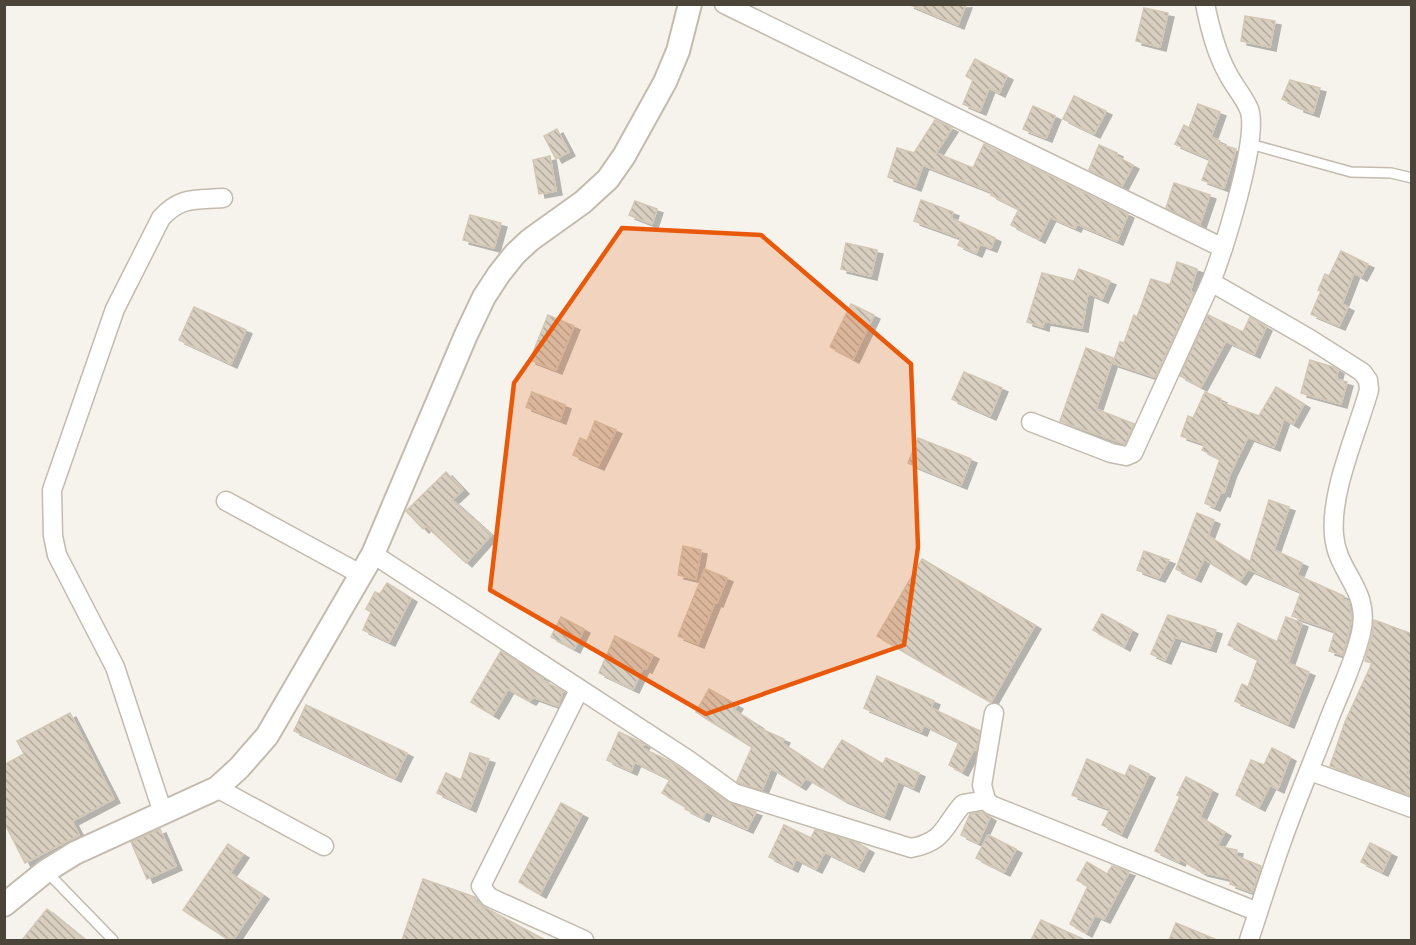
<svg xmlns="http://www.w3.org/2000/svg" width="1416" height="945" font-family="'DejaVu Sans',sans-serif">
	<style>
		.building { fill: url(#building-back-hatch); stroke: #d3c7b4; stroke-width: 1.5; filter: url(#shadow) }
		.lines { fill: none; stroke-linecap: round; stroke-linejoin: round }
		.service-casing { stroke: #c2bbae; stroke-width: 12 }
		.minor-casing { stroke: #c2bbae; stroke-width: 21 }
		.tertiary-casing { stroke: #c2bbae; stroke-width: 26 }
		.service { stroke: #fff; stroke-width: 9 }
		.minor { stroke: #fff; stroke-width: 18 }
		.tertiary { stroke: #fff; stroke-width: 22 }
		.marked { fill: #e8590c; fill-opacity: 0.2; stroke: #e8590c; stroke-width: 4.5; stroke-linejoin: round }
	</style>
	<defs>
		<pattern id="building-back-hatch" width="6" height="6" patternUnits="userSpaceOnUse" patternTransform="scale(1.5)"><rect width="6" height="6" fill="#d8cfc1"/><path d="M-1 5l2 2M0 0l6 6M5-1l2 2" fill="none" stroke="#b1aa9e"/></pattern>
		<filter id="shadow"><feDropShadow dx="6" dy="4" stdDeviation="0" flood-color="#0004"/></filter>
	</defs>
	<rect width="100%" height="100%" fill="#f6f3ec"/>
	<g class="building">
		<path d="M908,4H966L958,25Z"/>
		<path d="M1144,8L1168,13L1160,47L1136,41Z"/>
		<path d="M1245,16L1275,21L1270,47L1241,41Z"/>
		<path d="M975,59L1007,76L999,93L989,88L980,111L963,104L973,80L966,76Z"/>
		<path d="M1290,80L1320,88L1313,113L1298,108V106L1282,99Z"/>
		<path d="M1074,96L1106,111L1094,134L1063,119Z"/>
		<path d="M1198,104L1220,112L1211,137L1220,141L1219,144L1236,149L1224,188L1202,180L1210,159L1175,144L1184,125L1189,128Z"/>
		<path d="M1033,106L1055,116L1046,138L1023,129Z"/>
		<path d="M935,120L952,128L936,153L973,168L984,144L1128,214L1117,241L1077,224L1075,228L1050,217L1039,239L1011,225L1019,209L991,195L992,192L923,165L915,187L888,177L897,148L914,153Z"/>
		<path d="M557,129L569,152L556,159L544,136Z"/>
		<path d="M1099,145L1117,153L1116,156L1133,165L1122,186L1089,170Z"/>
		<path d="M550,156L556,191L539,194L533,160Z"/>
		<path d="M1174,183L1210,195L1200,224L1166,208Z"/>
		<path d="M921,200L953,212L951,218L995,238L991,248L980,244L976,253L958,245L961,238L914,221Z"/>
		<path d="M635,201L657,209L652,224L629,215Z"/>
		<path d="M470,215L501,223L494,248L463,240Z"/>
		<path d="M846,243L877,250L871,276L841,269Z"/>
		<path d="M1341,251L1368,264L1361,277L1354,273L1342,304L1348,307L1339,326L1311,314L1321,291L1318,290L1325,274L1329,276Z"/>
		<path d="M1177,262L1197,269L1190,292L1194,293L1155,377L1113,363L1120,342L1124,343L1134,315L1137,317L1151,279L1170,285Z"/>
		<path d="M1079,269L1110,281L1102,299L1088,293L1082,328L1044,321L1043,327L1027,322L1042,273L1074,281Z"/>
		<path d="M851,304L874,315L853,359L830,347Z"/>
		<path d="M194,307L246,330L231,364L179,340Z"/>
		<path d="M548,315L574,326L556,370L530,360Z"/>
		<path d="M1208,315L1243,332L1250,317L1266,327L1254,354L1226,341L1201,387L1180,376Z"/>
		<path d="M1086,348L1113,358L1096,409L1134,424L1125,444L1060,421Z"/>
		<path d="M1310,360L1333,367L1338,370L1336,379L1347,382L1341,404L1301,393Z"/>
		<path d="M964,372L1002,388L990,416L952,399Z"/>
		<path d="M1276,387L1304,404L1293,424L1284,419L1274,447L1248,437L1230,474L1224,493L1221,492L1214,507L1205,503L1220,459L1202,450L1205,444L1181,436L1188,416L1193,418L1205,392L1221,399L1220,402L1259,416Z"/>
		<path d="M532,392L565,405L560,420L526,407Z"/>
		<path d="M595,421L616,430L598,466L573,455L580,438L587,441Z"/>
		<path d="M918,438L971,459L961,485L908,463Z"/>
		<path d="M446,472L463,490L452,500L491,535L466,563L426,526L423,529L406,511Z"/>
		<path d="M1269,500L1289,507L1274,550L1302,563L1297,575L1344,596L1342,599L1348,601L1352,618L1343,655L1329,651L1335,631L1292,616L1301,592L1248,569L1240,581L1204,559L1195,578L1176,569L1197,513L1214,520L1208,536L1250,562Z"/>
		<path d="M683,546L701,550L696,579L678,575Z"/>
		<path d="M1144,551L1169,560L1159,578L1137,570Z"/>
		<path d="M922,559L1035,625L991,702L877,636Z"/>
		<path d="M705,569L727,578L717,603L715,602L698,644L678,636Z"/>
		<path d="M387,583L411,598L389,642L363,630L371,612L366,609L375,592L380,594Z"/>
		<path d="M1102,614L1132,630L1124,647L1093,630Z"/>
		<path d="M1168,615L1216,630L1210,648L1175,637L1165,660L1151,654Z"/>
		<path d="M561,617L584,629L574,649L551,637Z"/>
		<path d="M1286,617L1302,623L1288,663L1309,672L1288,724L1235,701L1242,684L1248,687L1258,659L1228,645L1238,623L1277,642Z"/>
		<path d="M1374,620L1412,634V758L1407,773L1412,775V796L1330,766L1345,722L1372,663L1365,661L1372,636Z"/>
		<path d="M615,636L653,655L646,669L643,668L633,689L599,673Z"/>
		<path d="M501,651L543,678L542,680L563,691L558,706L533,697L530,701L508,689L493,715L471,702Z"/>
		<path d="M877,676L934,701L931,708L980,731L976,750L974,749L962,772L949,765L959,742L924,725L921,732L864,708Z"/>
		<path d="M709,689L737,705L734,710L758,725L757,727L784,739L782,743L823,770L842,740L883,764L886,758L919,773L913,788L898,781L884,816L842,799L806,778L800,786L771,768L762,790L739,783L737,781L752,747L696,712Z"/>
		<path d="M306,705L407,753L395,778L294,731Z"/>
		<path d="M70,713L114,799L72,821L79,835L25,863L4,822V765L24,754L17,741Z"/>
		<path d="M619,732L640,742L644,744L642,748L671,762L728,802L756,812L747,829L706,811L703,818L685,809L686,807L662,793L670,779L635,762L631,771L607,760Z"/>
		<path d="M1272,748L1290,757L1278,789L1270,785L1259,807L1236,795L1251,760L1264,765Z"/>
		<path d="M470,753L489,759L470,808L437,793L446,773L461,780Z"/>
		<path d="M1087,759L1125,776L1130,765L1149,774L1121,834L1102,825L1110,809L1072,795Z"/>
		<path d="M1186,777L1212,790L1200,817L1225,832L1217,846L1237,850L1236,856L1261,866L1252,892L1230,884L1232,879L1202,872L1180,859L1179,862L1155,851L1180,796L1177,795Z"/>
		<path d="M561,803L582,814L540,894L519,882Z"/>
		<path d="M982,812L990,817L978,843L961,835L970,814Z"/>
		<path d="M784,825L811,838L815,830L858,843L868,849L858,868L825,852L816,869L796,859L792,868L769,857Z"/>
		<path d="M160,829L176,866L147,879L131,842Z"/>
		<path d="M988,835L1016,849L1004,872L976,858Z"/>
		<path d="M1370,843L1391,853L1382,872L1361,862Z"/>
		<path d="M228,844L243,854L230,873L263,895L233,940H229L183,910Z"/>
		<path d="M1087,862L1107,874L1112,866L1129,872L1104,919L1095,915L1086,933L1070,924L1088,886L1077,880Z"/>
		<path d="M423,879L475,897L476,901L484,907L545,940H402Z"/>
		<path d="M47,909L85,940H22Z"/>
		<path d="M1041,920L1085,940H1031Z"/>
		<path d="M1176,923L1217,940H1169Z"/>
	</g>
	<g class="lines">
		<defs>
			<g id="service">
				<path d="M1250,144L1351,172L1391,173L1412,178"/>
				<path d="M46,871L113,940"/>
			</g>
			<g id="minor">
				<path d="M724,4L1223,248"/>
				<path d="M1205,4C1210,28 1216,53 1228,74C1234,86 1244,97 1249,109C1260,137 1223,251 1211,282L1310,339L1362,372L1368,380L1369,390C1357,433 1330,491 1334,535C1337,574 1371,589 1361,633C1354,664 1339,693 1328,722C1313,762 1296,801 1282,841C1270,874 1260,907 1249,940"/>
				<path d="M1031,422L1111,453L1126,456L1133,453L1211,282"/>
				<path d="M226,501L362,575"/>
				<path d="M373,554L687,759L734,793L911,848C946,841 943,826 963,804L986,800"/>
				<path d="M579,690L481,886L489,897L584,940"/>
				<path d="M994,713L982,785L986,800L991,805L1258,912"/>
				<path d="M1310,771L1412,808"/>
				<path d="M217,788L324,846"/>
				<path d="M163,813L115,667L57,555L53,536L52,490L115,309L161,218C181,196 196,200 223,198"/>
			</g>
			<path id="tertiary" d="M4,905L46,871L75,853L217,788L239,768L267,736L373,554L466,335L484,297L499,274L515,254L530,240L583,202L608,179L624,156L665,82L678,51L690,4"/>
		</defs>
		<use href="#service" class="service-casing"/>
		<use href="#minor" class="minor-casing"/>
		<use href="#tertiary" class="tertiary-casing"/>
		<use href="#service" class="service"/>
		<use href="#minor" class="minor"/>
		<use href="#tertiary" class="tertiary"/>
	</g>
	<path class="marked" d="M622,228L761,235L911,364L918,547L904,645L706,714L490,590L514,383Z"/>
	<rect width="1416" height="945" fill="none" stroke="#4b4439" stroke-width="12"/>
</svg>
